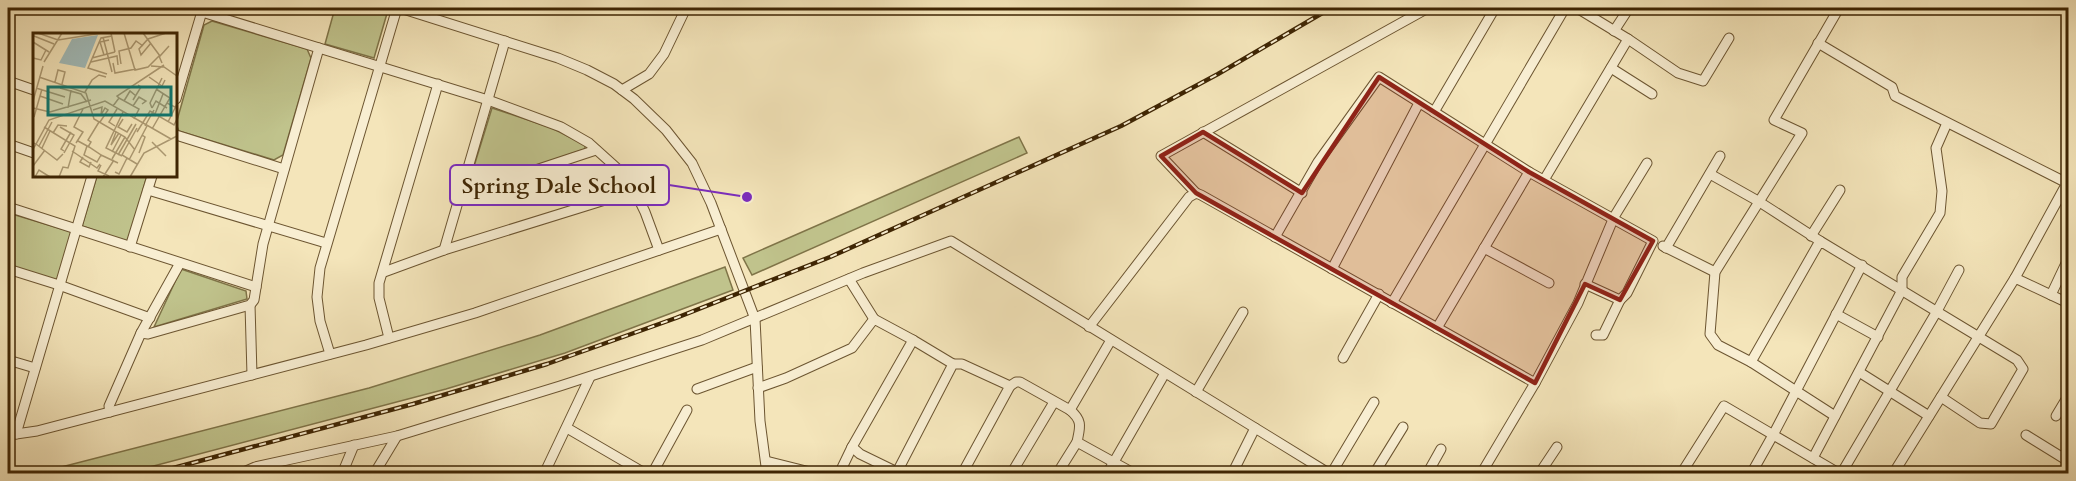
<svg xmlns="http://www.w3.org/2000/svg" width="2076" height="481" font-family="Cardo,serif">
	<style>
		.green { fill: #c0c38c; stroke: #7f7448; stroke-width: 1.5 }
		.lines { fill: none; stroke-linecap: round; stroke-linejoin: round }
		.street-casing { stroke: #6c5531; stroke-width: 11 }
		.street { stroke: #f8eed2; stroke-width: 9 }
		.rail-casing { stroke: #3e2503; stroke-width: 4.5 }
		.rail { stroke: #f8eed2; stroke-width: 2; stroke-dasharray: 7; stroke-linecap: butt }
		.marked { fill: #8f2418; fill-opacity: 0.2; stroke: #8f2418; stroke-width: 4.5; stroke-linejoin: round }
		.inset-road { fill: none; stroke: #ab9871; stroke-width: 1.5 }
		.view { fill: #0f766e; fill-opacity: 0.15; stroke: #0f766e; stroke-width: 3 }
		.inset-edge { fill: none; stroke: #3e2503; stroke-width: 3 }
		.leader { fill: none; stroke: #7b2cbf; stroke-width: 2 }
		.callout-dot { fill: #7b2cbf; stroke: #f8eed2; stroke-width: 2 }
		.callout { fill: #f8eed2; stroke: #7b2cbf; stroke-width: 2 }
		.callout-label { font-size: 22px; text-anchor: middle; font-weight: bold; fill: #3e2503 }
	</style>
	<rect width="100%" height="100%" fill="#f4e5ba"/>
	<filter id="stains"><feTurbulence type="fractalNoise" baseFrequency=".00333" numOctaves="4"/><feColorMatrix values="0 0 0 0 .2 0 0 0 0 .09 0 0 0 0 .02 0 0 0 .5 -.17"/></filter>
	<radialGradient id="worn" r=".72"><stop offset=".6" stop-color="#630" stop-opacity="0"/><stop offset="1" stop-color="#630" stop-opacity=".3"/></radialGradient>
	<g class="green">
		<path d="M335,8H378L388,10L374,58L325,44Z"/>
		<path d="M212,21L307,49L311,58L283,155L274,160L179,131L176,124L204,25Z"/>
		<path d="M492,108L552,128L585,145V149L467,189Z"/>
		<path d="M1019,137L1027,153L752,275L743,258Z"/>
		<path d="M97,176H147L128,242L82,226Z"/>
		<path d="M12,214L72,232L57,281L8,266V229Z"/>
		<path d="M725,267L733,290L565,353L446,389L127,473H38L369,388L540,335Z"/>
		<path d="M181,269L246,291L247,299L154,327Z"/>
	</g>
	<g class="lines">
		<defs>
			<g id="street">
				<path d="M400,8L558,58L587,70L614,84L634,99L666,130L692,163L711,203L755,319L760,421L767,474"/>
				<path d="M202,12L488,100L561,127L589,143L629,179L645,212L659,250"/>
				<path d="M1614,31L1629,8"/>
				<path d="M1628,39L1678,73L1703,81L1729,38"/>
				<path d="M1818,43L1892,87L1895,96L2067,183L2015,278"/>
				<path d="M1611,68L1652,94"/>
				<path d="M8,81L34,90"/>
				<path d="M622,90L649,74L664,54L686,8"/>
				<path d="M176,99L203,8"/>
				<path d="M1434,112L1495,8"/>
				<path d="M1203,132L1302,193"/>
				<path d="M176,135L284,169"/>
				<path d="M8,144L34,153"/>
				<path d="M1710,174L1758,201L1820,241"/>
				<path d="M1544,180L1628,39L1577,8"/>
				<path d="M148,190L326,243"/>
				<path d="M1196,193L1161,156L1428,8"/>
				<path d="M460,195L596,150"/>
				<path d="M8,207L256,287"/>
				<path d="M1811,236L1840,190"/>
				<path d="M1275,237L1318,162L1379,77L1529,172"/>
				<path d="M1663,246L1715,272"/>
				<path d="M130,247L152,176"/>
				<path d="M1484,248L1549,283"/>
				<path d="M1666,248L1720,156"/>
				<path d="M444,250L505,41"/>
				<path d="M8,269L59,285L150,318"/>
				<path d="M1332,269L1419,103"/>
				<path d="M384,272L444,250L634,191"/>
				<path d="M849,279L874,319"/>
				<path d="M2051,295L2068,259"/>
				<path d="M1392,303L1565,8"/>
				<path d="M250,305L252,375"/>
				<path d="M1836,314L1878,337"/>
				<path d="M1089,327L1189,197L1196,193L1201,195L1535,383L1481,474"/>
				<path d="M1437,328L1529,172L1653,241L1627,293L1620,300L1585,284"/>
				<path d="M141,333L148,334L250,305L254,300L263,244L319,48"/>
				<path d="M1596,335H1603L1620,300"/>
				<path d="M389,338L379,298V283L438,84"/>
				<path d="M913,340L953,364"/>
				<path d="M330,354L320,321L317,297L320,268L397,8"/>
				<path d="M1343,358L1379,294"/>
				<path d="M8,360L35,368"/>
				<path d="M1751,362L1718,345L1710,334L1715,272L1802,133L1774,120L1839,8"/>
				<path d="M1859,372L1929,416"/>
				<path d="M1535,383L1578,303L1614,217L1647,163"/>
				<path d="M1010,386L1016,382H1020L1070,410L1111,340"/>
				<path d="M758,388L786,378L852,348L874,319L913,340L852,447L860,454L897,472L953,364H962L1010,386L962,474"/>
				<path d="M697,389L757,367"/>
				<path d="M1196,392L1243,312"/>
				<path d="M1070,410C1083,421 1080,427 1077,442"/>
				<path d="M110,412L109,406L141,333L180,263"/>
				<path d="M1835,416L1751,362L1820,241L2017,360L2023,369L1991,424L1980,423L1941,397"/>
				<path d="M2056,416L2068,396"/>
				<path d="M567,428L646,474"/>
				<path d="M8,432L16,434L37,431L366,345L475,313L721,229"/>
				<path d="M16,434L92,176"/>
				<path d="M2026,435L2068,461"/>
				<path d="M1813,458L1902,290V277L1940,213L1942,191L1936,148L1947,123"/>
				<path d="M766,461L818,474"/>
				<path d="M239,474L255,467L397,436L560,386L702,340L863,273L951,241L1330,474"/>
				<path d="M342,474L354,445"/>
				<path d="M374,474L397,436"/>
				<path d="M544,474L590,377"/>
				<path d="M652,474L687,410"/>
				<path d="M839,474L852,447"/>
				<path d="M1011,474L1054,402"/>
				<path d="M1057,474L1077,442L1135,474"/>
				<path d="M1107,474L1165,373"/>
				<path d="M1232,474L1255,428"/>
				<path d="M1331,474L1374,402"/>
				<path d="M1374,474L1403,427"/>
				<path d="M1427,474L1441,449"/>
				<path d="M1539,474L1557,447"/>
				<path d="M1681,474L1724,406L1840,474"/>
				<path d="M1751,474L1773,435L1862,265"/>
				<path d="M1841,474L1937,311L1959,270"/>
				<path d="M1893,474L2015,278L2068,303"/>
			</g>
		</defs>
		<use href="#street" class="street-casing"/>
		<use href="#street" class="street"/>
		<defs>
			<path id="rail" d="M151,474L413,404L547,364L676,318L830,257L1121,126L1218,74L1331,8"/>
		</defs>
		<use href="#rail" class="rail-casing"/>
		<use href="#rail" class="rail"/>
	</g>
	<path class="marked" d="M1379,77L1529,172L1653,241L1620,300L1585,284L1535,383L1196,193L1161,156L1203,132L1302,193Z"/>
	<g transform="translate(33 33)">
		<rect width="144" height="144" fill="#f4e5ba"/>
		<path d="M65,2L52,35L26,30L39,6Z" fill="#a1bcbb"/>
		<path class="inset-road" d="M5,0L25,7L69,0M78,0L82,19M91,0L102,37L115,34L126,23L129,30M110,0L127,23L136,13M1,3L21,11M70,4L79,39M0,9L16,19M118,10L108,22L106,16L115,6L133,0M71,22L67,9L76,7M0,25L8,27L13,17M59,25L82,19M11,29L29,0M58,29L84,23L85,32M80,30L82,40L103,36M88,31L86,18L98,15L103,8L110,13M118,33L131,34L144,43M74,41L55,35L68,5L79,3M6,44L53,60L61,86L92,104L102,117M116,44L129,53L132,47M22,49L25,37L32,39L29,51M3,55L32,64M27,55L48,61L54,69M123,56L137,65L134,70M52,59L59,47L66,42L73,44M7,63L30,71M86,65L84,63L131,32M100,67L108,54L105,52M0,68L10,33M91,68L97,58L103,63M80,73L86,65L106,76L101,86M100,73L106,64L113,68L109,71M0,75L17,79L58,67M35,75L38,57M119,75L117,70L129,45M119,75L123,68L134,75M60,77L69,74L68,82L72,75L75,77L67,89M122,81L130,61M1,84L9,56M90,86L85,94L94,99L99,91M135,89L144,71M82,93L76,89L84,76M112,93L121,77M11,94L42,113L35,135L30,134L26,144M27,94L41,102L31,120M119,96L134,70L144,75M83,99L78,112L86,100M104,99L117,78L141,92L144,86M20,100L25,92L34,93M45,108L56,114L68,122L64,129L51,122L54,113M119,109L133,123M0,110L3,111L16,87L72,68L138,106M43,110L50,99L41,94L50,76M6,113L19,89M55,114L58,109L55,107L66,89M9,115L17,98M0,116L3,111L24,127L30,121M31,118L28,116L38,99M39,118L64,135L67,131M79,119L88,102M106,120L112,104L109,102M68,122L85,130M85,122L103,91M89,123L73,115L90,79M50,124L47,129L56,134L58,129M79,126L92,104M96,127L114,93M104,131L89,122L104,95M68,132L65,138L76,143M0,133L12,117M82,139L86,141L94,125M2,144L6,137L17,144M70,144L81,127M97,144L111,120L144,103"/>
		<path class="view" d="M15,54H138V82H15Z"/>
		<rect width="144" height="144" class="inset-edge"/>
	</g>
	<path class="leader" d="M747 197L669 185"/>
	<circle class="callout-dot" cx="747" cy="197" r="6"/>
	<rect class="callout" x="450" y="165" width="219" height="40" rx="6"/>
	<g class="callout-label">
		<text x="559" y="193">Spring Dale School</text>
	</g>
	<rect width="2076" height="481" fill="none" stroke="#f4e5ba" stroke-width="30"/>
	<rect x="9" y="9" width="2058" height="463" fill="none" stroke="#3e2503" stroke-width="3"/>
	<rect x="15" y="15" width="2046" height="451" fill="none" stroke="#3e2503" stroke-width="1.5"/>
	<rect width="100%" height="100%" filter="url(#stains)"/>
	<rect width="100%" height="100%" fill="url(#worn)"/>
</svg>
